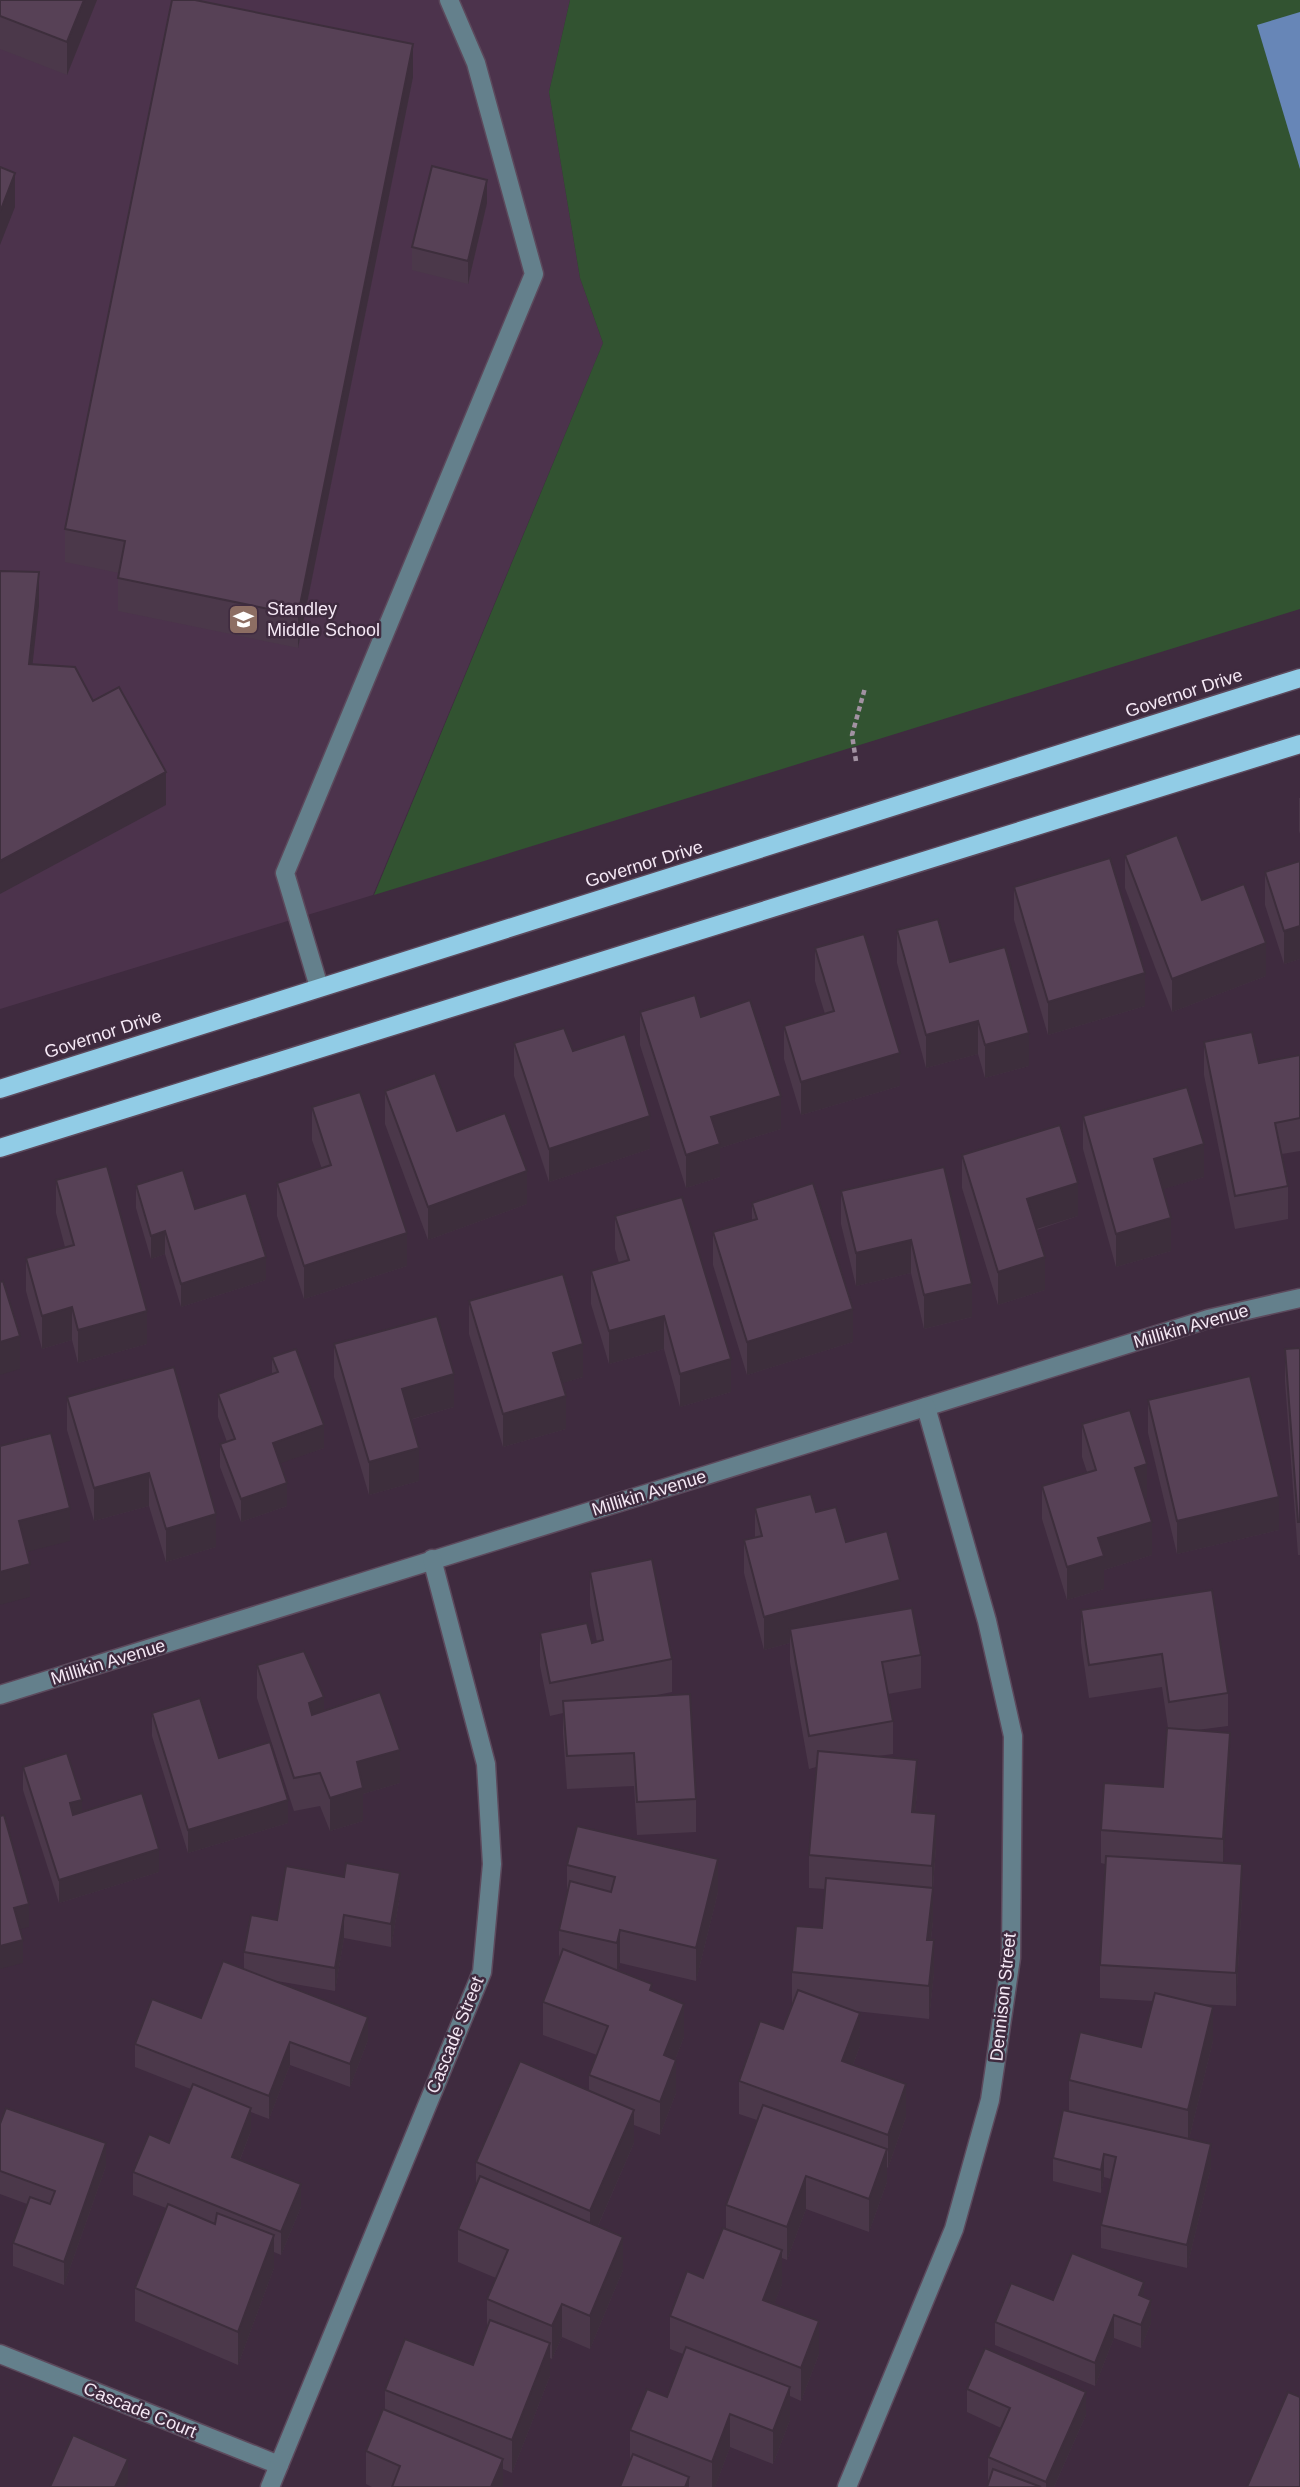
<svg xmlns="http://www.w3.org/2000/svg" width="1300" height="2487" font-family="Arial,sans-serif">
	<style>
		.built { fill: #4c334c }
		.green { fill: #325331 }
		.water { fill: #6786b7 }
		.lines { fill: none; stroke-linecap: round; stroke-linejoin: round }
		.minor-casing { stroke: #5c495c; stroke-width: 21 }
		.major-casing { stroke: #5c495c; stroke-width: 21 }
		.path { stroke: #a292a2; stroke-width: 4.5; stroke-dasharray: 5 3.5; stroke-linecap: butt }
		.minor { stroke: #64808c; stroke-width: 18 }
		.major { stroke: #91cce6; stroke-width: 18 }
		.wall { fill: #4b384a }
		.shaded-wall { fill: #3d2e3c }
		.building { fill: #574156; stroke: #3d2e3c; stroke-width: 2 }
		.labels { text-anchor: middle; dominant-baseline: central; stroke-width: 5; stroke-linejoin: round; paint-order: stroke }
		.poi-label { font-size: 18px; fill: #f5e8f5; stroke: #3f2b3f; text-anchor: start }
		.street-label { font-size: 18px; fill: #f5e8f5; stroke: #3f2b3f }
	</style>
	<rect width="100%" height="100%" fill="#3f2b3f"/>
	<path class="built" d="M0,0H570L549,92L580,278L603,343L373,895L0,1009Z"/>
	<path class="green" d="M570,0H1300V609L374,895L603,343L580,278L549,92Z"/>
	<path class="water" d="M1300,12V169L1257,25Z"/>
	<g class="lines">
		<defs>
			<g id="minor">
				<path d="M319,987L285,873L534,274L476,63L449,0"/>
				<path d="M0,1695L1208,1319L1300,1298"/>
				<path d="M0,2354L279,2465"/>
				<path d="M270,2487L482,1972L492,1864L486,1764L432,1559"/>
				<path d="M847,2487L954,2229L990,2100L1011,1958L1013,1736L987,1621L926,1407"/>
			</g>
			<g id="major">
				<path d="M0,1089L1300,678"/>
				<path d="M0,1148L1300,744"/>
			</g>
		</defs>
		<use href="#minor" class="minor-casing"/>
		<use href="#major" class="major-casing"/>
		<path class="path" d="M856,761L852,735L865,688"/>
		<use href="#minor" class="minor"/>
		<use href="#major" class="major"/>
	</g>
	<g class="wall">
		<path d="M0,0H97L67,75L0,49Z"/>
		<path d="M413,77L298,648L118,611V578L119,573L65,562V529Z"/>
		<path d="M487,203L468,284L412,270V247Z"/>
		<path d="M1299,798H1300V834L1299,831Z"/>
		<path d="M1125,855L1202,900L1266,976L1172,1012L1125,888Z"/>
		<path d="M1300,861V959L1284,964L1265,905V872Z"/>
		<path d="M1014,887L1145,1006L1048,1035L1014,920Z"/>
		<path d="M897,930L1029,1066L985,1078L978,1054L926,1068L897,963Z"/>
		<path d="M815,948L900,1086L801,1115L784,1059V1026L825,1014L815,981Z"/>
		<path d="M640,1012L701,1017L781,1129L720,1148V1177L686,1188L640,1045Z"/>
		<path d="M1204,1042L1259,1063L1300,1055V1151L1282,1154L1288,1186V1219L1235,1229L1204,1075Z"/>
		<path d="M514,1043L573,1051L650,1149L549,1182L514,1076Z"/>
		<path d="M385,1091L527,1204L428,1240L385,1124Z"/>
		<path d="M312,1107L407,1266L304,1299L277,1216V1183L322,1169L312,1140Z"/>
		<path d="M1083,1116L1204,1177L1163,1189L1171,1251L1116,1267L1083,1149Z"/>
		<path d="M962,1155L1078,1216L1037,1230L1045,1290L998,1305L962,1188Z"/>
		<path d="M944,1167L972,1317L924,1329L911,1273L856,1286L841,1224V1191Z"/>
		<path d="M56,1180L147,1344L78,1363L72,1340L42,1349L26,1291V1258L65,1247L56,1213Z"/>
		<path d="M136,1185L195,1209L266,1280L181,1307L165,1254L151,1259L136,1208Z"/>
		<path d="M752,1203L853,1342L747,1375L713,1265V1232L752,1220Z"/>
		<path d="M615,1216L731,1392L680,1407L664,1349L609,1364L591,1304V1271L619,1263L615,1249Z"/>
		<path d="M469,1301L583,1377L562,1383L566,1429L503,1447L469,1334Z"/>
		<path d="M334,1344L454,1407L410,1420L419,1481L369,1495L334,1377Z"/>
		<path d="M1300,1348V1555H1298L1285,1382V1349Z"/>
		<path d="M272,1357L324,1448L280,1463L287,1506L241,1522L220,1467V1444L227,1442L218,1417V1394L272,1374Z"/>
		<path d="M174,1367L216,1547L166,1562L149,1506L94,1521L67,1430V1397Z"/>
		<path d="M1148,1400L1279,1530L1177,1554L1148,1433Z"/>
		<path d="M1082,1424L1147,1498H1144L1152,1555L1104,1570V1589L1067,1600L1042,1519V1486L1087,1472L1082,1457Z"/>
		<path d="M755,1508L816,1512L846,1542L900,1610L921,1655V1688L888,1694L893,1721V1754L878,1756L917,1793L915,1812L936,1847L933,1888V1921L931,1940L934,1973L929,2019L855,2011L860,2046L853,2065L906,2117L888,2168L887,2167V2182L869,2232L806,2209L787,2260L782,2258V2284L774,2304L819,2354L801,2401L790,2396V2420L773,2464L730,2447L715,2487H689L630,2461V2430L667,2397L683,2354L670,2349V2316L703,2278L726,2229V2205L757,2120L739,2114V2081L783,2029L792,2005V1972L822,1928L825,1889L809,1888V1855L816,1767L809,1769L790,1662V1643L764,1650L744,1573V1540L755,1538Z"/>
		<path d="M590,1572L672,1659V1692L647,1697L696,1799V1832L637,1835L634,1786L567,1789L563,1734V1713L550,1716L540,1666V1633L592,1643L597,1642L590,1605Z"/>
		<path d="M1212,1590L1228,1693V1726L1197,1730L1230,1766L1223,1863L1242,1897L1236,2006L1198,2004L1213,2041L1189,2139L1211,2167L1187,2268L1101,2248V2225L1111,2179L1104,2177L1101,2193L1053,2181V2158L1069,2111V2080L1141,2047L1153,2001L1100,1998V1965L1105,1864L1101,1863V1830L1163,1787L1168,1728L1162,1687L1089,1698L1081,1643V1610Z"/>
		<path d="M257,1665L324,1711L400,1783L363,1794V1821L330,1831L320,1806L294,1811L257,1698Z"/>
		<path d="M152,1713L219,1758L288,1823L188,1853L152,1736Z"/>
		<path d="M23,1767L82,1812L159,1872L59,1903L23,1790Z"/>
		<path d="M567,1865L718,1892L696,1981L620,1963L618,1970L652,1991L684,2037L675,2060L676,2093L660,2135L634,2125V2143L598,2226L623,2270L590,2349L562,2337L552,2359L550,2358V2376L512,2473L503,2469V2487H372L366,2484V2451L385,2410V2390L473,2365L487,2328V2299L496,2278L458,2262V2229L476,2185V2162L589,2090V2075L597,2055L543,2035V2002L559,1960V1930L567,1893Z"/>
		<path d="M400,1896L391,1947L344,1938L335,1991L271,1980L368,2040L350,2087L290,2065L269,2119L251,2112V2131L240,2160L301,2207L281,2255L274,2252V2268L238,2365L135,2321V2288L166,2208L133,2195V2172L169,2143L191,2089L135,2067V2044L201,2018L244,1969V1952L277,1920Z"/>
		<path d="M0,2124L106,2166L64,2285L13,2266V2243L27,2204L0,2194Z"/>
		<path d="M1144,2297L1151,2323L1141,2348L1114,2338L1095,2386L995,2345V2322L1053,2300Z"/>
		<path d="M967,2389L1086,2415L1054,2487H987L989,2481L988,2480V2457L1001,2428L967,2412Z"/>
	</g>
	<g class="shaded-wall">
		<path d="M84,0H97L67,75V42Z"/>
		<path d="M413,44V77L298,648V615Z"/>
		<path d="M15,173V207L0,245V212Z"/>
		<path d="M487,180V203L468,284V261Z"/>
		<path d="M39,572V605L29,697V664Z"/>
		<path d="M166,772V805L0,894V861Z"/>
		<path d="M1300,926V959L1284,964V931Z"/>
		<path d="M1266,943V976L1172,1012V979Z"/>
		<path d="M1145,973V1006L1048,1035V1002Z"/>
		<path d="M978,1021V1054L926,1068V1035Z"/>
		<path d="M1029,1033V1066L985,1078V1045Z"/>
		<path d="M900,1053V1086L801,1115V1082Z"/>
		<path d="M781,1096V1129L720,1148V1177L686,1188V1155L711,1117Z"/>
		<path d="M650,1116V1149L549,1182V1149Z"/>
		<path d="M1204,1144V1177L1154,1192V1159Z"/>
		<path d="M527,1171V1204L428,1240V1207Z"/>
		<path d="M1078,1183V1216L1027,1232V1199Z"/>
		<path d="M1171,1218V1251L1116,1267V1234Z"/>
		<path d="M165,1231V1254L151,1259V1236Z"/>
		<path d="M407,1233V1266L304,1299V1266Z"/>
		<path d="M911,1240V1273L856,1286V1253Z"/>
		<path d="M266,1257V1280L181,1307V1284Z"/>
		<path d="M1045,1257V1290L998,1305V1272Z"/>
		<path d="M972,1284V1317L924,1329V1295Z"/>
		<path d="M72,1307V1340L42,1349V1316Z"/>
		<path d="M853,1309V1342L747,1375V1342Z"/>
		<path d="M147,1311V1344L78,1363V1330Z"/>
		<path d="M664,1316V1349L609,1364V1331Z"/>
		<path d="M20,1336V1369L0,1375V1342Z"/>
		<path d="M583,1344V1377L553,1386V1353Z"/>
		<path d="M731,1359V1392L680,1407V1374Z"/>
		<path d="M454,1374V1407L402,1422V1389Z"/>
		<path d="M566,1396V1429L503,1447V1414Z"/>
		<path d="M324,1425V1448L273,1466V1443Z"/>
		<path d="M419,1448V1481L369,1495V1462Z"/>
		<path d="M1147,1464V1498L1135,1501V1468Z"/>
		<path d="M149,1473V1506L94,1521V1488Z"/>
		<path d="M287,1483V1506L241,1522V1499Z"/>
		<path d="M1279,1497V1530L1177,1554V1521Z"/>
		<path d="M70,1508V1541L19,1554V1521Z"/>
		<path d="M216,1514V1547L166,1562V1529Z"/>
		<path d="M1152,1522V1555L1104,1570V1589L1067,1600V1567L1098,1538Z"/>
		<path d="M30,1564V1597L0,1605V1572Z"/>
		<path d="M900,1580V1613L790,1629V1643L764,1650V1617Z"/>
		<path d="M324,1697V1730L309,1736V1703Z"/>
		<path d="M1230,1733V1766L1223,1872V1839Z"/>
		<path d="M400,1750V1783L363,1794V1821L330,1831V1798L357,1762Z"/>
		<path d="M917,1760V1793L912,1845V1812Z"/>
		<path d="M82,1800V1823L70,1826V1803Z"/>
		<path d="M288,1800V1823L188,1853V1830Z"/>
		<path d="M936,1814V1847L932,1899V1866Z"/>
		<path d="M159,1849V1872L59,1903V1880Z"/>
		<path d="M718,1859V1892L696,1981V1948Z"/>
		<path d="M1242,1864V1897L1236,2006V1973Z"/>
		<path d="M400,1873V1896L391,1947V1924Z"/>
		<path d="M933,1888V1921L927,1973V1940Z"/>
		<path d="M29,1904V1927L14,1931V1908Z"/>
		<path d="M344,1915V1938L335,1991V1968Z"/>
		<path d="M620,1930V1963L617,1976V1943Z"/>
		<path d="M23,1940V1963L0,1969V1946Z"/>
		<path d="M934,1940V1973L929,2019V1986Z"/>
		<path d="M684,2004V2037L664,2088V2055Z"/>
		<path d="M1213,2007V2041L1188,2143V2110Z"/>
		<path d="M860,2013V2046L842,2094V2061Z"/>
		<path d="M368,2017V2040L350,2087V2064Z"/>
		<path d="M290,2042V2065L269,2119V2096Z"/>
		<path d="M676,2060V2093L660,2135V2102Z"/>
		<path d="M906,2084V2117L888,2168V2135Z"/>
		<path d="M251,2108V2131L232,2180V2157Z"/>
		<path d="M634,2110V2143L590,2244V2211Z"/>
		<path d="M106,2143V2166L64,2285V2262Z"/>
		<path d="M1211,2144V2167L1187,2268V2245Z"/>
		<path d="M887,2149V2182L869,2232V2199Z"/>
		<path d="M1104,2154V2177L1101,2193V2170Z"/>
		<path d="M806,2176V2209L787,2260V2227Z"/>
		<path d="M301,2184V2207L281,2255V2232Z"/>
		<path d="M274,2235V2268L238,2365V2332Z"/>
		<path d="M623,2237V2270L590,2349V2316Z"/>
		<path d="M782,2250V2284L763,2333V2300Z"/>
		<path d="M1144,2282V2305L1139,2295Z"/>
		<path d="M1151,2300V2323L1141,2348V2325Z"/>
		<path d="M562,2304V2337L552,2359V2326Z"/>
		<path d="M1114,2315V2338L1095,2386V2363Z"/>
		<path d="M819,2321V2354L801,2401V2368Z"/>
		<path d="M550,2343V2376L512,2473V2440Z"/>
		<path d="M790,2387V2420L773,2464V2431Z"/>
		<path d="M1086,2392V2415L1054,2487H1046V2482Z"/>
		<path d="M730,2414V2447L715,2487H712V2462Z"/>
		<path d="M128,2459V2482L125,2487H115Z"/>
		<path d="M503,2459V2487H491Z"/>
		<path d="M689,2477V2487H685Z"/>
	</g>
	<g class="building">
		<path d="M0,0H84L67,42L0,16Z"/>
		<path d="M172,0H195L413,44L298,615L118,578L125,541L65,529Z"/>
		<path d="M432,166L487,180L468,261L412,247Z"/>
		<path d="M0,167L15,173L0,212Z"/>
		<path d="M0,571L39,572L29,664L75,667L93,701L119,687L166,772L0,861Z"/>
		<path d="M1177,835L1202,900L1244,884L1266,943L1172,979L1125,855Z"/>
		<path d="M1110,858L1145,973L1048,1002L1014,887Z"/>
		<path d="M1300,861V926L1284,931L1265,872Z"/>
		<path d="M938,919L950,962L1005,947L1029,1033L985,1045L978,1021L926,1035L897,930Z"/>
		<path d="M864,934L900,1053L801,1082L784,1026L834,1011L815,948Z"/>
		<path d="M695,995L701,1017L750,1000L781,1096L711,1117L720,1144L686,1155L640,1012Z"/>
		<path d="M564,1028L573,1051L625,1034L650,1116L549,1149L514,1043Z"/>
		<path d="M1252,1032L1259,1063L1300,1055V1118L1275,1123L1288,1186L1235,1196L1204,1042Z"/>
		<path d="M435,1073L457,1131L505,1113L527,1171L428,1207L385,1091Z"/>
		<path d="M1187,1087L1204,1144L1154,1159L1171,1218L1116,1234L1083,1116Z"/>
		<path d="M360,1092L407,1233L304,1266L277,1183L331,1165L312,1107Z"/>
		<path d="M1060,1125L1078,1183L1027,1199L1045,1257L998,1272L962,1155Z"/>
		<path d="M107,1166L147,1311L78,1330L72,1307L42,1316L26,1258L74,1245L56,1180Z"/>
		<path d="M944,1167L972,1284L924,1295L911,1240L856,1253L841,1191Z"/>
		<path d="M183,1170L195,1209L246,1193L266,1257L181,1284L165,1231L151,1236L136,1185Z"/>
		<path d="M813,1183L853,1309L747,1342L713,1232L757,1219L752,1203Z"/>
		<path d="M682,1197L731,1359L680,1374L664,1316L609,1331L591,1271L629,1260L615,1216Z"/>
		<path d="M563,1274L583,1344L553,1353L566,1396L503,1414L469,1301Z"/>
		<path d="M3,1281L20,1336L0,1342V1282Z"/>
		<path d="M437,1316L454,1374L402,1389L419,1448L369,1462L334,1344Z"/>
		<path d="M1300,1348V1522H1298L1285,1349Z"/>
		<path d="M296,1349L324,1425L273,1443L287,1483L241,1499L220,1444L235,1439L218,1394L278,1372L272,1357Z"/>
		<path d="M174,1367L216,1514L166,1529L149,1473L94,1488L67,1397Z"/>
		<path d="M1250,1376L1279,1497L1177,1521L1148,1400Z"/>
		<path d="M1130,1410L1147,1464L1135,1468L1152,1522L1098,1538L1104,1556L1067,1567L1042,1486L1096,1470L1082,1424Z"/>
		<path d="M51,1433L70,1508L19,1521L30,1564L0,1572V1446Z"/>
		<path d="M811,1494L816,1512L836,1507L846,1542L887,1531L900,1580L764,1617L744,1540L762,1536L755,1508Z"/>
		<path d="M652,1559L672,1659L550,1683L540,1633L587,1623L592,1643L603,1640L590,1572Z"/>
		<path d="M1212,1590L1228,1693L1169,1702L1162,1654L1089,1665L1081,1610Z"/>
		<path d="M912,1608L921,1655L882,1662L893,1721L809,1736L790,1629Z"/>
		<path d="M304,1651L324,1697L309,1703L312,1715L380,1692L400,1750L357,1762L363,1788L330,1798L320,1773L294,1778L257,1665Z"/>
		<path d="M690,1694L696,1799L637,1802L634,1753L567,1756L563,1701Z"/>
		<path d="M200,1698L219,1758L270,1742L288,1800L188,1830L152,1713Z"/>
		<path d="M1167,1728L1230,1733L1223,1839L1101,1830L1104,1783L1163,1787Z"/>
		<path d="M818,1751L917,1760L912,1812L936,1814L932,1866L809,1855Z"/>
		<path d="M67,1753L82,1800L70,1803L73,1815L142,1793L159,1849L59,1880L23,1767Z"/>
		<path d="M4,1815L29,1904L14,1908L23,1940L0,1946V1816Z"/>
		<path d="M577,1826L718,1859L696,1948L620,1930L617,1943L559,1930L570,1881L611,1892L615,1877L567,1865Z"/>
		<path d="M1106,1856L1242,1864L1236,1973L1100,1965Z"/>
		<path d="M346,1863L400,1873L391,1924L344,1915L335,1968L244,1952L251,1915L277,1920L286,1866L344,1877Z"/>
		<path d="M826,1878L933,1888L927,1940H934L929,1986L792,1972L796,1926L822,1928Z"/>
		<path d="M563,1949L652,1984L650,1990L684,2004L664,2055L676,2060L660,2102L589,2075L608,2026L543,2002Z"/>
		<path d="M223,1961L368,2017L350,2064L290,2042L269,2096L135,2044L152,1999L201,2018Z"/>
		<path d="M798,1990L860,2013L842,2061L906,2084L888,2135L739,2081L760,2021L783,2029Z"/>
		<path d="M1155,1993L1213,2007L1188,2110L1069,2080L1080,2032L1141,2047Z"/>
		<path d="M520,2061L634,2110L590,2211L476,2162Z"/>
		<path d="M193,2084L251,2108L232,2157L301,2184L281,2232L133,2172L149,2134L169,2143Z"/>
		<path d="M763,2105L887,2149L869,2199L806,2176L787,2227L726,2205Z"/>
		<path d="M6,2108L106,2143L64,2262L13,2243L30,2197L50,2204L55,2191L0,2171V2124Z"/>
		<path d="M1063,2110L1211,2144L1187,2245L1101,2225L1116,2157L1104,2154L1101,2170L1053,2158Z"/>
		<path d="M480,2176L623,2237L590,2316L562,2304L552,2326L487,2299L508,2250L458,2229Z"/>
		<path d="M168,2204L215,2224L217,2213L274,2235L238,2332L135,2288Z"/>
		<path d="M723,2228L782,2250L763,2300L819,2321L801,2368L670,2316L687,2271L703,2278Z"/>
		<path d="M1072,2253L1144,2282L1139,2295L1151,2300L1141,2325L1114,2315L1095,2363L995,2322L1011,2283L1053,2300Z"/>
		<path d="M490,2320L550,2343L512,2440L385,2390L405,2339L473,2365Z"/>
		<path d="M686,2347L790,2387L773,2431L730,2414L712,2462L630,2430L647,2389L667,2397Z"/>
		<path d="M985,2348L1086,2392L1046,2482L988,2457L1010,2408L967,2389Z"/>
		<path d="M1288,2392L1300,2397V2487H1247Z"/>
		<path d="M383,2409L503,2459L491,2487H392L400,2466L366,2451Z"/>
		<path d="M73,2435L128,2459L115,2487H50Z"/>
		<path d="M633,2454L689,2477L685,2487H620Z"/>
		<path d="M993,2469L1041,2487H987Z"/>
	</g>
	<defs>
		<symbol id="school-square" viewBox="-11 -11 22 22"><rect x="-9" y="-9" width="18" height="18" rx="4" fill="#8d6e63" stroke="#3f2b3f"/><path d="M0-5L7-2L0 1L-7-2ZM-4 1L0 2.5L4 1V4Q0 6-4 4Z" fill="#fff"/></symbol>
	</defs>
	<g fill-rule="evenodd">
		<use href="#school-square" x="226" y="602" width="35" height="35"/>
	</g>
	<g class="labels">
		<g class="poi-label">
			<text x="267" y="609">Standley<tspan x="267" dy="21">Middle School</tspan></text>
		</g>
		<g class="street-label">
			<text transform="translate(1184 693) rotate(-18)">Governor Drive</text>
			<text transform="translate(644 864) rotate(-17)">Governor Drive</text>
			<text transform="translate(103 1034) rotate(-18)">Governor Drive</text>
			<text transform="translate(1191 1326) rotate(-16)">Millikin Avenue</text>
			<text transform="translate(649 1493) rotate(-17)">Millikin Avenue</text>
			<text transform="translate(108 1662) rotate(-17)">Millikin Avenue</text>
			<text transform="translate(1003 1997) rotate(-84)">Dennison Street</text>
			<text transform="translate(455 2035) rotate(-68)">Cascade Street</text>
			<text transform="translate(140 2410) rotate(22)">Cascade Court</text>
		</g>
	</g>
</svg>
